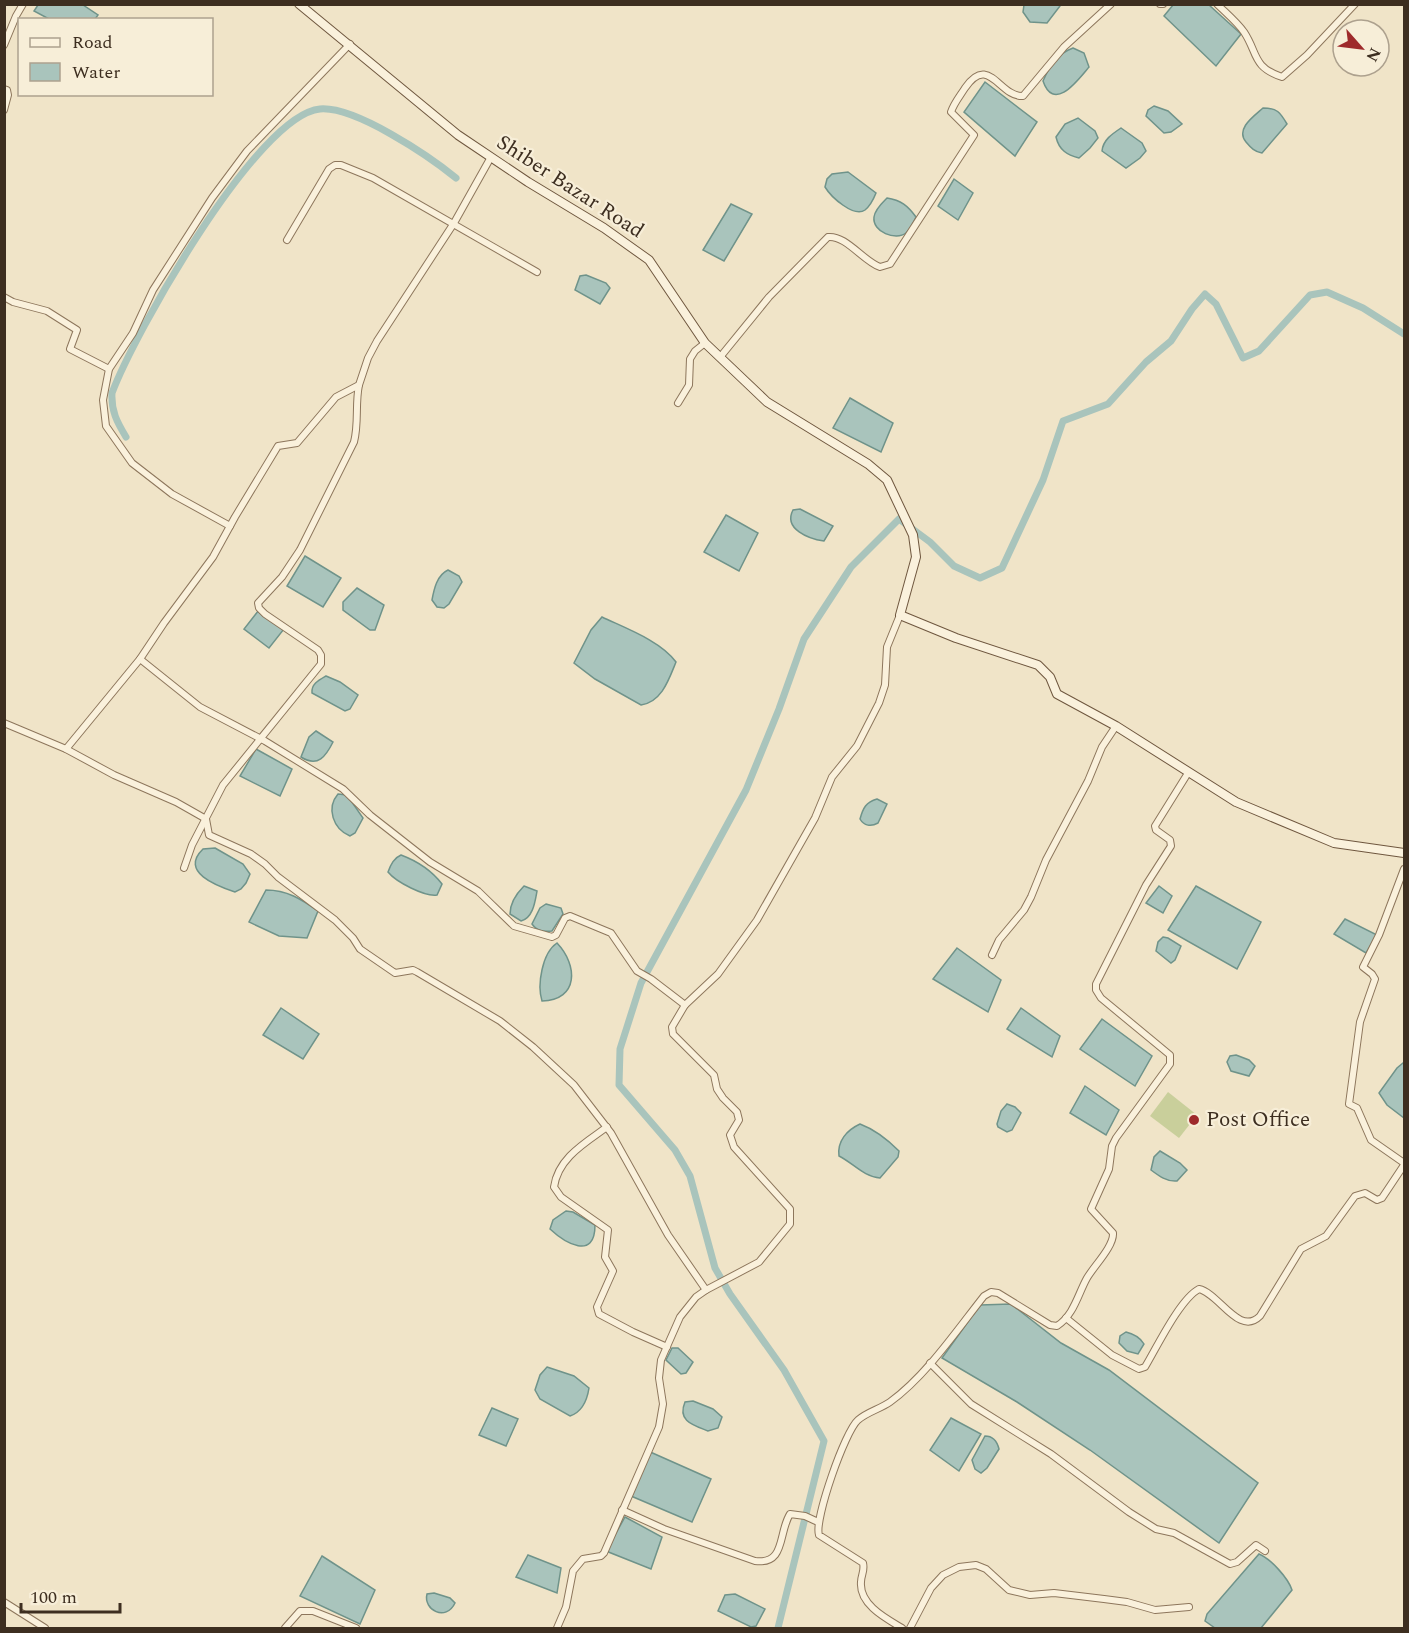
<svg xmlns="http://www.w3.org/2000/svg" width="1409" height="1633" font-family="Spectral,serif">
	<style>
		.green { fill: #c9cf9b }
		.water { fill: #a9c4bc; stroke: #6f938a; stroke-width: 1.5 }
		.lines { fill: none; stroke-linecap: round; stroke-linejoin: round }
		.canal { stroke: #a9c4bc; stroke-width: 7 }
		.street-casing { stroke: #8d765c; stroke-width: 8 }
		.secondary-casing { stroke: #6f573f; stroke-width: 10 }
		.street { stroke: #faf1dc; stroke-width: 6 }
		.secondary { stroke: #faf1dc; stroke-width: 8 }
		.poi-dot { fill: #9e2a2b; stroke: #f7eed8; stroke-width: 2 }
		.labels { text-anchor: middle; dominant-baseline: central; stroke-width: 4.5; stroke-linejoin: round; paint-order: stroke }
		.street-label { font-size: 21px; fill: #3d2e20; stroke: #f7eed8 }
		.poi-label { font-size: 21px; fill: #3d2e20; stroke: #f7eed8; text-anchor: start }
	</style>
	<rect width="100%" height="100%" fill="#f0e4c8"/>
	<path class="green" d="M1168,1092L1197,1115L1179,1138L1150,1116Z"/>
	<g class="water">
		<path d="M38,5H83L98,15L95,19H49L34,11Z"/>
		<path d="M1024,5H1060V6L1047,23L1030,22L1023,12Z"/>
		<path d="M1173,5H1209L1241,34L1216,66L1164,16Z"/>
		<path d="M1073,48L1084,53L1089,67C1078,80 1054,113 1043,81C1050,65 1057,54 1073,48Z"/>
		<path d="M985,82L1037,122L1015,156L964,112Z"/>
		<path d="M1154,106L1168,111L1182,124L1171,132L1164,133L1146,116L1148,110Z"/>
		<path d="M1263,108C1277,108 1280,112 1287,124L1262,153C1255,152 1251,148 1246,142C1235,129 1254,116 1263,108Z"/>
		<path d="M1078,118L1095,131L1098,138L1090,148L1079,158C1067,155 1059,150 1056,137L1065,124Z"/>
		<path d="M1121,128L1142,143L1146,151L1140,158L1126,168L1102,151C1103,140 1112,134 1121,128Z"/>
		<path d="M848,172L876,193C874,198 870,206 865,210C854,218 831,197 825,187L827,179L832,174Z"/>
		<path d="M954,179L973,193L958,220L938,206Z"/>
		<path d="M887,198C901,200 908,206 916,217C913,223 911,229 906,233C896,241 872,232 874,217C875,209 882,203 887,198Z"/>
		<path d="M731,204L752,214L724,261L703,250Z"/>
		<path d="M586,275L606,283L610,288L600,304L575,290L580,276Z"/>
		<path d="M850,398L893,423L881,452L833,428Z"/>
		<path d="M800,509L833,526L824,541C809,539 783,529 793,510Z"/>
		<path d="M726,515L758,533L739,571L704,552Z"/>
		<path d="M305,556L341,578L323,607L287,586Z"/>
		<path d="M448,570L459,576L462,582L449,604L444,608L437,607L432,600C434,589 437,575 448,570Z"/>
		<path d="M357,588L384,605L375,630H370L343,610V602Z"/>
		<path d="M259,610L284,629L269,648L244,629Z"/>
		<path d="M602,617C625,628 661,641 676,662C669,679 662,702 641,705L595,679L574,663L591,630Z"/>
		<path d="M326,676L340,682L358,695L350,709L345,711L312,693C311,684 319,680 326,676Z"/>
		<path d="M316,731L333,742C326,756 318,768 301,757L309,737Z"/>
		<path d="M256,749L292,769L280,796L240,776Z"/>
		<path d="M338,794L347,795L363,818L355,833L350,836C333,829 326,808 338,794Z"/>
		<path d="M877,799L887,804L878,823C871,827 864,826 860,819C863,808 866,802 877,799Z"/>
		<path d="M215,848L243,864L250,874L246,883L241,889L235,892C217,886 179,872 203,849Z"/>
		<path d="M401,855C417,861 432,871 442,884L437,895C425,897 396,882 388,872C391,864 394,858 401,855Z"/>
		<path d="M524,886L537,891C535,902 533,918 521,921L510,914C510,903 516,894 524,886Z"/>
		<path d="M1159,886L1172,896L1163,913L1146,903Z"/>
		<path d="M1196,886L1261,922L1237,969L1168,930Z"/>
		<path d="M266,890C287,890 301,899 318,911L307,938L279,936L249,922Z"/>
		<path d="M546,904L561,908L563,914L552,931C543,932 537,931 532,924L540,908Z"/>
		<path d="M1345,919L1377,935L1366,953L1334,934Z"/>
		<path d="M1163,937L1168,938L1181,946L1175,960L1171,963L1156,951L1158,942Z"/>
		<path d="M557,943C578,965 579,1000 542,1001C537,985 542,953 557,943Z"/>
		<path d="M957,948L1001,980L988,1012L933,979Z"/>
		<path d="M281,1008L319,1034L303,1059L263,1035Z"/>
		<path d="M1021,1008L1060,1036L1052,1057L1007,1029Z"/>
		<path d="M1102,1019L1152,1056L1135,1086L1080,1049Z"/>
		<path d="M1236,1055L1249,1060L1255,1066L1249,1076L1231,1071L1227,1062L1230,1056Z"/>
		<path d="M1403,1063L1404,1064V1118L1387,1105L1379,1093L1397,1068Z"/>
		<path d="M1085,1086L1119,1110L1106,1135L1070,1113Z"/>
		<path d="M1007,1104L1015,1107L1021,1113L1012,1130L1007,1132L998,1127L997,1124L1001,1111Z"/>
		<path d="M860,1124C876,1130 887,1139 899,1151L898,1157L880,1178C864,1177 853,1163 839,1156C837,1141 847,1130 860,1124Z"/>
		<path d="M1160,1151L1180,1163L1187,1170L1177,1181C1167,1182 1159,1176 1151,1170L1154,1157Z"/>
		<path d="M566,1211L573,1212L595,1225C595,1261 565,1243 550,1229L553,1220Z"/>
		<path d="M1011,1304L1061,1343L1109,1370L1258,1483L1219,1543L1090,1450L1017,1402L942,1358L980,1305Z"/>
		<path d="M1126,1332C1134,1334 1140,1337 1144,1344L1138,1354L1127,1351L1119,1343L1120,1336Z"/>
		<path d="M672,1348H678L693,1362L686,1373L681,1374L666,1360Z"/>
		<path d="M547,1367L574,1376L589,1388C587,1401 582,1412 570,1416L540,1399L535,1390L540,1375Z"/>
		<path d="M693,1401L713,1409L722,1417L718,1428L708,1431C693,1425 677,1421 685,1402Z"/>
		<path d="M492,1408L518,1419L506,1446L479,1435Z"/>
		<path d="M951,1418L981,1434L959,1471L930,1450Z"/>
		<path d="M985,1436C993,1436 997,1441 999,1449L987,1468L981,1473L975,1469L972,1460Z"/>
		<path d="M648,1451L711,1479L692,1522L631,1496Z"/>
		<path d="M625,1517L662,1537L651,1569L606,1551Z"/>
		<path d="M1259,1554C1271,1559 1288,1578 1292,1590L1261,1628H1215L1205,1621L1207,1614Z"/>
		<path d="M528,1555L561,1568L557,1593L516,1577Z"/>
		<path d="M322,1556L375,1590L360,1624L300,1596Z"/>
		<path d="M434,1593L450,1598L455,1603C446,1622 423,1610 427,1594Z"/>
		<path d="M735,1594L765,1609L756,1626L751,1627L718,1611L725,1595Z"/>
	</g>
	<g class="lines">
		<g class="canal">
			<path d="M126,437C117,422 111,411 112,393C134,334 257,115 320,109C355,106 429,156 456,178"/>
			<path d="M778,1628L824,1441L784,1370L730,1294L715,1268L690,1176L675,1150L619,1085L620,1049L641,983L746,790L779,709L804,639L851,567L899,519L930,542L954,566L980,578L1002,568L1043,480L1063,421L1108,404L1146,362L1171,341L1192,309L1205,294L1216,304L1243,358L1259,351L1310,295L1327,292L1363,308L1404,334"/>
		</g>
		<defs>
			<g id="street">
				<path d="M1160,4H1163"/>
				<path d="M1217,4C1226,13 1237,22 1244,32C1258,53 1252,67 1282,77L1307,55L1355,4"/>
				<path d="M4,45L16,16L23,4"/>
				<path d="M4,89L7,90L8,95L4,110"/>
				<path d="M287,240L329,169L335,165H341L373,178L537,272"/>
				<path d="M4,297L13,302L47,311L77,330L70,349L109,369"/>
				<path d="M721,356L769,297L828,237C846,235 863,261 880,267L890,264L974,135L951,112C954,103 960,96 965,88C989,53 999,97 1023,96L1064,47L1111,4"/>
				<path d="M678,403L689,385L690,359L695,351L705,343"/>
				<path d="M230,526L172,494L132,463L106,426L103,400L109,369L133,333L153,290L212,198L247,151L350,44"/>
				<path d="M140,659L200,707L265,741L343,789L370,815L430,862L478,891L514,926L552,937L556,935L565,918L570,916L611,933L637,971L651,979L685,1005L672,1027L673,1034L714,1075L717,1089L723,1098L737,1112L739,1120L730,1135L734,1147L790,1209V1224L759,1262L706,1290L696,1297L680,1317L661,1360L659,1378L663,1404L659,1427L604,1553L601,1556L583,1559L573,1571L566,1607L557,1628"/>
				<path d="M4,723L66,749L114,775L176,802L206,819L209,835L251,854L265,864L278,877L335,920L353,938L360,949L395,973L413,970L417,972L500,1021L533,1047L574,1085L611,1133L668,1235L706,1290"/>
				<path d="M66,749L140,659L164,623L213,557L235,517L278,446L297,443L336,397L359,385L368,358L377,341L454,223L491,157"/>
				<path d="M184,868L192,845L223,785L321,664V655L318,650L265,614L259,608L258,603L282,577L300,550L354,442C359,423 355,404 359,385"/>
				<path d="M1404,869L1379,935L1363,967L1372,974L1375,979L1360,1022L1349,1104L1357,1108L1371,1140L1404,1163"/>
				<path d="M992,955L999,940L1024,910L1031,897L1046,860L1088,781L1102,747L1116,726"/>
				<path d="M685,1005L718,974L757,920L815,818L832,777L857,746L879,703L885,685L887,647L900,615"/>
				<path d="M607,1127C585,1143 558,1158 554,1187L561,1197L608,1230L605,1257L613,1271L597,1307L599,1314L633,1332L667,1347"/>
				<path d="M1066,1318L1112,1355L1139,1369L1145,1367C1157,1347 1180,1299 1199,1289C1219,1293 1239,1337 1260,1316L1301,1249L1326,1236L1355,1196L1365,1193L1377,1200L1382,1198L1404,1165"/>
				<path d="M930,1363L971,1404L1051,1454L1129,1512L1156,1529L1174,1533L1230,1564L1237,1562L1256,1545L1265,1551"/>
				<path d="M622,1510L664,1529L755,1561C786,1565 778,1533 790,1514L805,1516L818,1522"/>
				<path d="M4,1602L45,1628"/>
				<path d="M285,1628L300,1611H313L356,1628"/>
				<path d="M902,1628C887,1619 859,1605 861,1582C861,1575 865,1571 863,1563L819,1535C814,1520 845,1431 858,1420C867,1412 880,1409 890,1402C926,1376 957,1330 984,1296L991,1292L998,1293L1050,1325L1057,1326C1074,1315 1078,1294 1087,1278C1094,1266 1114,1246 1113,1233L1091,1209L1109,1169L1112,1146L1116,1138L1170,1064V1055L1101,998L1096,990V984L1146,885L1171,846L1170,840L1156,830L1155,826L1188,773"/>
				<path d="M910,1628L931,1588L943,1575L959,1567L976,1565L986,1569L1009,1590L1030,1595L1054,1593L1104,1599L1127,1602L1155,1610L1189,1607"/>
			</g>
			<path id="secondary" d="M299,4L458,135L528,182L604,228L649,260L705,343L767,402L868,464L887,480L913,535L916,557L900,615L956,638L1038,665L1050,677L1057,694L1116,726L1236,802L1334,843L1404,853"/>
		</defs>
		<use href="#street" class="street-casing"/>
		<use href="#secondary" class="secondary-casing"/>
		<use href="#street" class="street"/>
		<use href="#secondary" class="secondary"/>
	</g>
	<circle class="poi-dot" cx="1194" cy="1120" r="6"/>
	<g class="labels">
		<g class="street-label">
			<text transform="translate(570 187) rotate(33)">Shiber Bazar Road</text>
		</g>
		<g class="poi-label">
			<text x="1206" y="1120">Post Office</text>
		</g>
	</g>
	<rect width="1409" height="1633" fill="none" stroke="#3d2e20" stroke-width="12"/>
	<rect x="18" y="18" width="195" height="78" fill="#f7eed8" stroke="#ada18e" stroke-width="1.5"/>
	<rect x="30" y="38" width="30" height="9" fill="#faf1dc" stroke="#ada18e" stroke-width="1.5"/>
	<text x="72" y="48" font-size="18" fill="#3d2e20">Road</text>
	<rect x="30" y="63" width="30" height="18" fill="#a9c4bc" stroke="#ada18e" stroke-width="1.5"/>
	<text x="72" y="78" font-size="18" fill="#3d2e20">Water</text>
	<g transform="translate(1361 48) rotate(118)"><circle r="28" fill="#f7eed8" stroke="#ada18e" stroke-width="1.5"/>
	<path d="M0-4.5L10 22L0 15L-10 22Z" fill="#9e2a2b"/>
	<text y="-9" font-size="16" font-weight="bold" text-anchor="middle" fill="#3d2e20">N</text>
	</g>
	<path d="M21 1603v9h99v-9" fill="none" stroke="#3d2e20" stroke-width="3"/>
	<text x="30" y="1603" font-size="18" fill="#3d2e20" stroke="#f7eed8" stroke-width="4.5" paint-order="stroke">100 m</text>
</svg>
